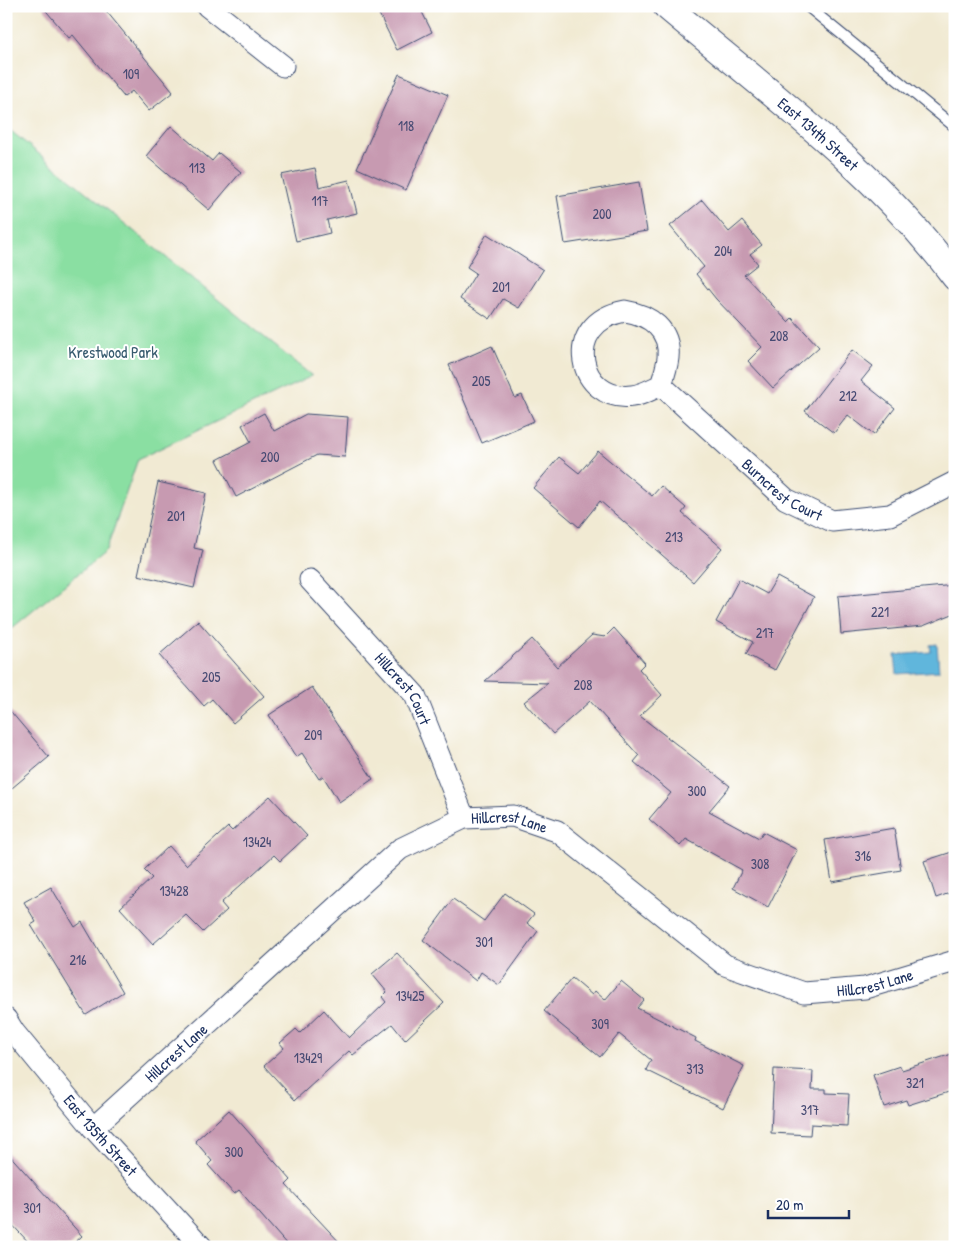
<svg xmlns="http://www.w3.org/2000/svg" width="961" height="1253" font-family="'Patrick Hand',sans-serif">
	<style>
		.green { fill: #8adfa2; stroke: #528780 }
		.water { fill: #60b6dc; stroke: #3e729d }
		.building { fill: #c79ab1 }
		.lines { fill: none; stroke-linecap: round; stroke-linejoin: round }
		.service-casing { stroke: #3b4b70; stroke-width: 12 }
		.minor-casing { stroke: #3b4b70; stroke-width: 23 }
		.tertiary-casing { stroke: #3b4b70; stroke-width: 28 }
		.service { stroke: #fff; stroke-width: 10 }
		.minor { stroke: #fff; stroke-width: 21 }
		.tertiary { stroke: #fff; stroke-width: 26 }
		.labels { text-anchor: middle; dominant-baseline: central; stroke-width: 4; stroke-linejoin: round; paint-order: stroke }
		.number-label { font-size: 14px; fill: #464a73 }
		.street-label { font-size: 16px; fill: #1b2f5e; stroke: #fff }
		.park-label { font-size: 16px; fill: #375b6f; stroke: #fff }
	</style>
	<rect width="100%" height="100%" fill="#fff"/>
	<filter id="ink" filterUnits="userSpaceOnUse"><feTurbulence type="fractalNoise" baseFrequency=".02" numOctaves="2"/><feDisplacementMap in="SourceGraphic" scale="10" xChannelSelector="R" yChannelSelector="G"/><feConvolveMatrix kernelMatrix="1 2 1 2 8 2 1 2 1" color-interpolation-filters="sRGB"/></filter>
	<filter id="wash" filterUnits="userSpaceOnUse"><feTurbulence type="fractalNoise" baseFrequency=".0096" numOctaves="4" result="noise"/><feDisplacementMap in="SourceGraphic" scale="20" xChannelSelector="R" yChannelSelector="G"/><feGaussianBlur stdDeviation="1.12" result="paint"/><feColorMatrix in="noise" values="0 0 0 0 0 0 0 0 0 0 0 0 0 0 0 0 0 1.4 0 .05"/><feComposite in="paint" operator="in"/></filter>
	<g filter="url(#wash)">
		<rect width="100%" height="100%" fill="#f1ead3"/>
		<path class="green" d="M6,127L312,376L138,459L106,551L6,633Z"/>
		<path class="water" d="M937,644L939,671L897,674L895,655L931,652L930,645Z"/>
		<g id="blocks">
			<g class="building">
				<path d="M42,6H102L173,92L149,111L132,91L124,97L73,35L69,38Z"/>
				<path d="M375,6H419L432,32L397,50Z"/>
				<path d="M399,74L448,95L406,190L357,168Z"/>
				<path d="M171,126L212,161L219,153L241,172L209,210L146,156Z"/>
				<path d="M315,168L319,187L349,180L357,213L327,220L330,233L296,241L281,175Z"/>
				<path d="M639,182L647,231L565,244L557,196Z"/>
				<path d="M702,200L729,232L742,221L762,245L750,254L758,264L744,275L788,322L792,318L819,347L773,388L748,361L762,347L716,299L696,274L704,267L670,226Z"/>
				<path d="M487,234L543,270L519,308L503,299L490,319L460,299L476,273L467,267Z"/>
				<path d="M492,346L515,398L522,395L534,421L482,443L449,365Z"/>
				<path d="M852,350L873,366L861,381L895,408L874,435L848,415L834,433L805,411Z"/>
				<path d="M264,413L274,431L306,414L348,417L345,457L317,455L236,497L217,460L251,442L242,425Z"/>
				<path d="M598,451L652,496L661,486L686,508L682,513L722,548L693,582L600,501L579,527L533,488L559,457L579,473Z"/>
				<path d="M158,482L206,493L194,548L203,550L194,588L138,575Z"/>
				<path d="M777,577L814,597L775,670L746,654L753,642L716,622L739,579L767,594Z"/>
				<path d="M955,585V613L923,626L841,634L838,596Z"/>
				<path d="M198,621L264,696L233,723L212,699L204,706L159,655Z"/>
				<path d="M614,628L645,663L639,669L662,695L640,716L730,786L709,811L759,838L763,832L797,850L768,907L733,888L742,870L686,839L680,846L649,819L671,793L634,762L639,756L590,701L553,734L524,702L548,683L485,681L532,639L557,667L592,635L605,637Z"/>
				<path d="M312,687L373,779L339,802L323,776L319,779L302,753L296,757L269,715Z"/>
				<path d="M6,706L49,757L6,793Z"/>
				<path d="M270,796L307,836L280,861L274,855L221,903L227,910L203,932L186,915L153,944L120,908L152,878L144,870L169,846L186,865L228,827L232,831Z"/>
				<path d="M894,828L901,870L832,882L825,840Z"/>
				<path d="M955,851V891L936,898L924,861Z"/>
				<path d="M51,887L75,927L82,922L123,992L86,1015L31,925L36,922L24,902Z"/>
				<path d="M505,893L534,914L527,923L538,931L499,985L481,972L476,981L423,940L453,899L484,921Z"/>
				<path d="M397,953L444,1003L405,1040L392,1024L353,1055L349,1051L295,1100L264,1066L284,1048L280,1043L296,1029L300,1033L324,1010L349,1038L386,1002L382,997L387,992L372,974Z"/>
				<path d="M572,978L592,995L595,991L605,1000L621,981L644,1000L637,1008L696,1038L695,1041L744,1066L723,1108L646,1070L651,1060L619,1034L600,1057L544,1011Z"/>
				<path d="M955,1053V1090L908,1105L906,1100L884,1107L873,1075L900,1066L902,1070Z"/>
				<path d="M774,1069L813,1071L812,1089H826V1093L849,1094L847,1126L811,1124L810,1135L771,1133Z"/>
				<path d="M229,1110L291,1180L286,1185L344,1247H289L239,1190L234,1194L208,1165L212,1161L195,1141Z"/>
				<path d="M6,1151L82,1236L70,1247H33L6,1218Z"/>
			</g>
		</g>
	</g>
	<g filter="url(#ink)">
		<use href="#blocks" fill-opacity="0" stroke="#3b4b70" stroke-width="1"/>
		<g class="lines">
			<defs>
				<path id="service" d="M807,6L955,127"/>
				<g id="minor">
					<path d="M207,6L283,66"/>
					<path d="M625,311C650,315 671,330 668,358C667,367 664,376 661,385C652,389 642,395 632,396C579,403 559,323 625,311Z"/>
					<path id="s1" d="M661,385L786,499L832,521L890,515L955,482"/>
					<path id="s2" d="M310,580L415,695L464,818"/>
					<path id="s3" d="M6,1019L14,1032L93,1128L202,1247"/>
					<path id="s4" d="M93,1128L400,849L464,818L513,816L557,831L725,965L804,993L865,988L955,961"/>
				</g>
				<g id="tertiary">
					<path id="s5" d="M666,6C767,91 875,170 955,277"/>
				</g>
			</defs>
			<use href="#service" class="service-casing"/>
			<use href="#minor" class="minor-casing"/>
			<use href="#tertiary" class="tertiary-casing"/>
			<use href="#service" class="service"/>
			<use href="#minor" class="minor"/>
			<use href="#tertiary" class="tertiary"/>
		</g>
	</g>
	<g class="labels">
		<g class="number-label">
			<text x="131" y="73">109</text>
			<text x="406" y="125">118</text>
			<text x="197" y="167">113</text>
			<text x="320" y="200">117</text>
			<text x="602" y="213">200</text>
			<text x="723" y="250">204</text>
			<text x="501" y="286">201</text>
			<text x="779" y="335">208</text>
			<text x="481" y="380">205</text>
			<text x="848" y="395">212</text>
			<text x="270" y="456">200</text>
			<text x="176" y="515">201</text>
			<text x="674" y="536">213</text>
			<text x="880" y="611">221</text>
			<text x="765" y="632">217</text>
			<text x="211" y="676">205</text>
			<text x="583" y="684">208</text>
			<text x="313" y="734">209</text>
			<text x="697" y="790">300</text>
			<text x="257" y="841">13424</text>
			<text x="863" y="855">316</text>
			<text x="760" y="863">308</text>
			<text x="174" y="890">13428</text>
			<text x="484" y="941">301</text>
			<text x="78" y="959">216</text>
			<text x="410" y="995">13425</text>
			<text x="600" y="1023">309</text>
			<text x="308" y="1057">13429</text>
			<text x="695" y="1068">313</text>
			<text x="915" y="1082">321</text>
			<text x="810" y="1109">317</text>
			<text x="234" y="1151">300</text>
			<text x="32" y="1207">301</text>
		</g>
		<g class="street-label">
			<text stroke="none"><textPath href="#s5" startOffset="199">East 134th Street</textPath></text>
			<text stroke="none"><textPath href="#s1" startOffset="161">Burncrest Court</textPath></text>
			<text stroke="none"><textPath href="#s2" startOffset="144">Hillcrest Court</textPath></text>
			<text stroke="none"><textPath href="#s4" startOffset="532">Hillcrest Lane</textPath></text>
			<text stroke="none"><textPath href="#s4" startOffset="952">Hillcrest Lane</textPath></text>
			<text stroke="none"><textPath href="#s4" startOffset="112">Hillcrest Lane</textPath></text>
			<text stroke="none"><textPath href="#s3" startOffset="150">East 135th Street</textPath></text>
		</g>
		<g class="park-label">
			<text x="113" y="352">Krestwood Park</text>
		</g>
	</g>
	<rect width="961" height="1253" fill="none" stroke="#fff" stroke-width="25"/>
	<path d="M768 1210v8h81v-8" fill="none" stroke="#1b2f5e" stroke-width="2.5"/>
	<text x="776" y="1210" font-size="15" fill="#1b2f5e" stroke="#ffffff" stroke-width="4" paint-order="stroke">20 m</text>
</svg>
